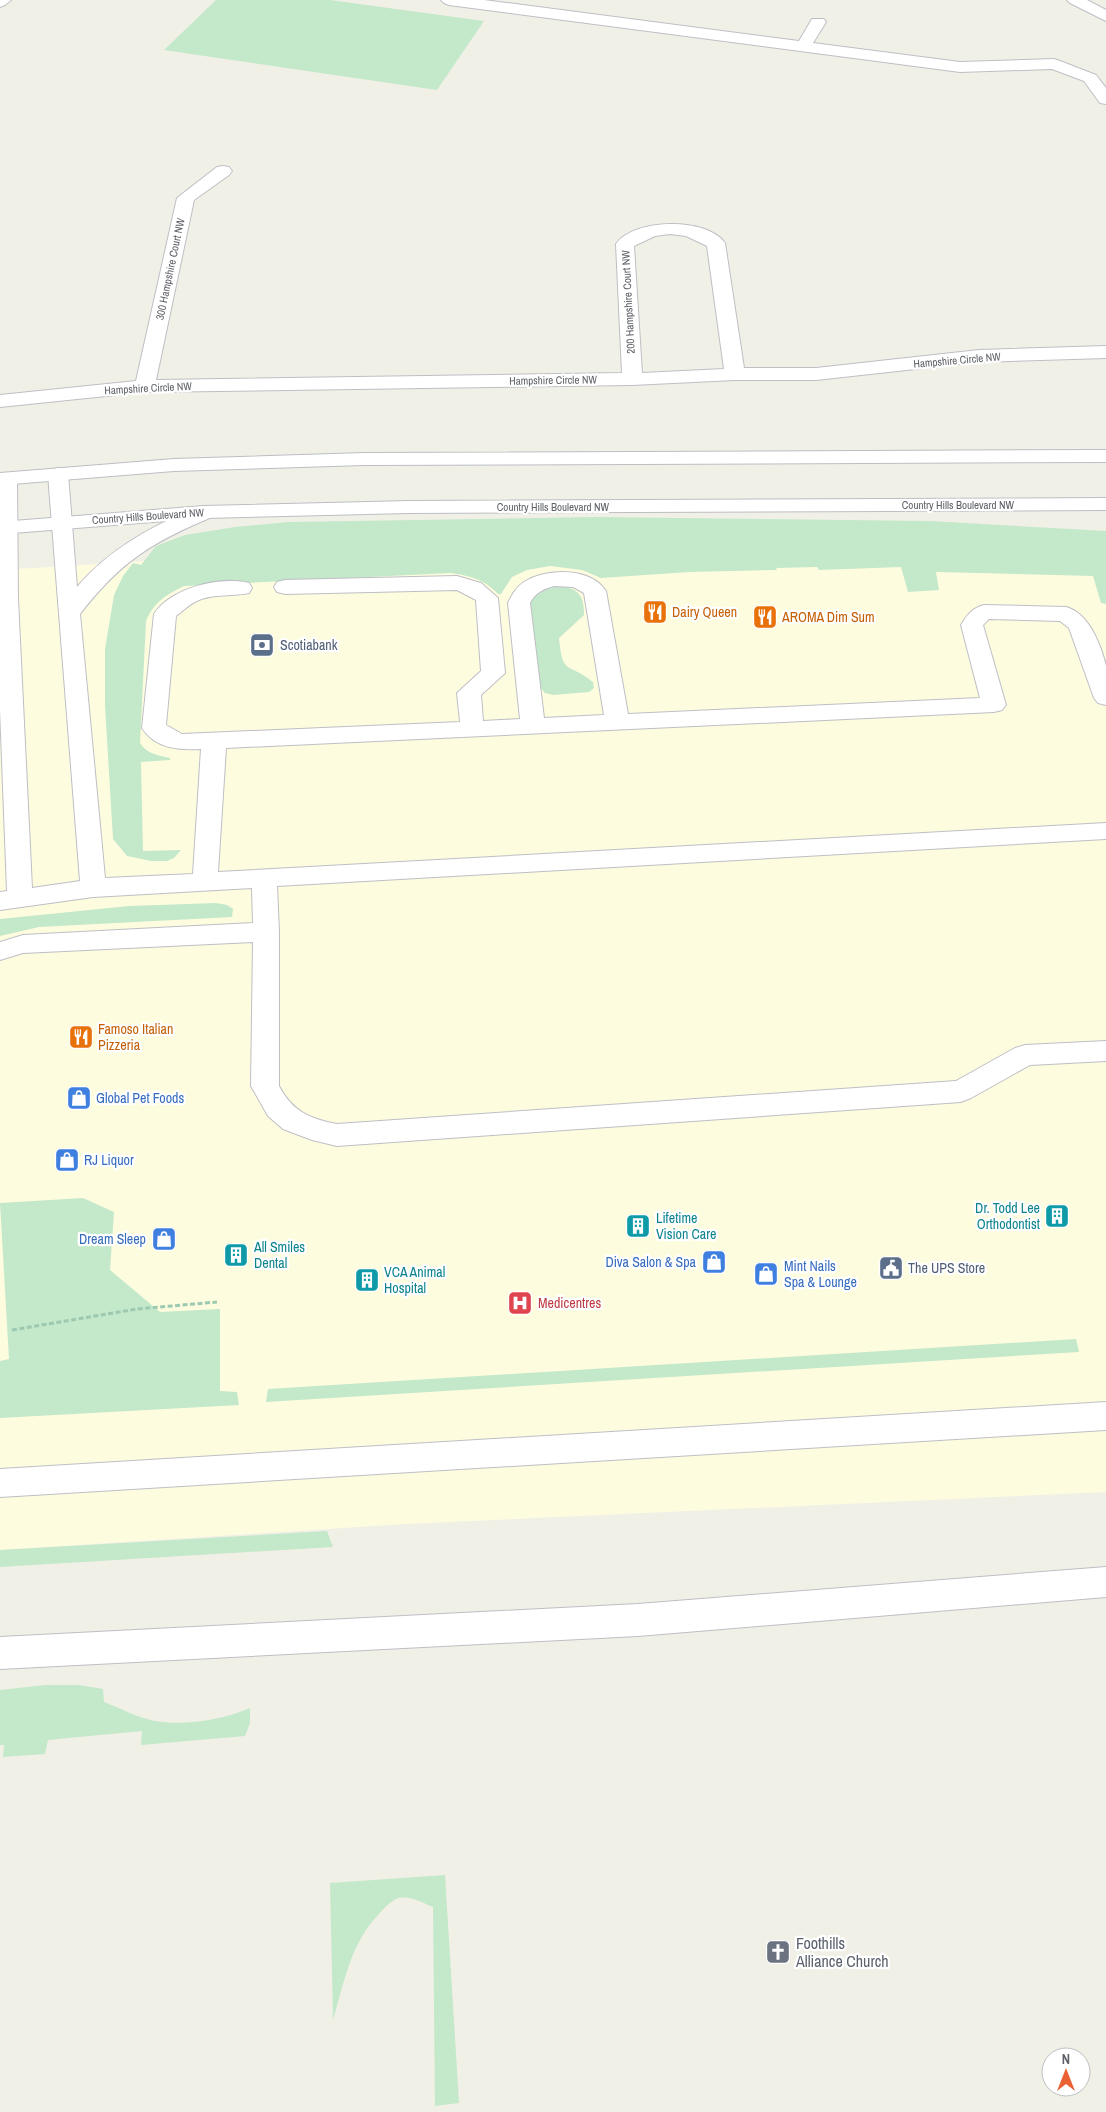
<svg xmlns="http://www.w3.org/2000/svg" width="1106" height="2112" font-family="'Archivo Narrow',sans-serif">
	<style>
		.commercial { fill: #fefcdf }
		.green { fill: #c4e8ca }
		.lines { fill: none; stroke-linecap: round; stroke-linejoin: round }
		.service-casing { stroke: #bebfc5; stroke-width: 2 }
		.minor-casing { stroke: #bebfc5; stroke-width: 2 }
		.tertiary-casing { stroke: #bebfc5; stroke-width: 2 }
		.secondary-casing { stroke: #bcbec4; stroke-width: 2 }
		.path { stroke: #9dc9b1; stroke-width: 3; stroke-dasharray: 5 2.5; stroke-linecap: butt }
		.service { fill: #fff; fill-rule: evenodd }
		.minor { fill: #fff; fill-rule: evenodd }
		.tertiary { fill: #fff; fill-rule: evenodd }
		.secondary { fill: #fff; fill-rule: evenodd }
		.labels { text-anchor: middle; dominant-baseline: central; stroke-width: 4.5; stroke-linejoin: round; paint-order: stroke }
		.far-street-label { font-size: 11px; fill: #5e6167; stroke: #fff }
		.food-label { font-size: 14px; fill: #c56008; stroke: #fff; text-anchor: start }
		.service-label { font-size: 14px; fill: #4e5e75; stroke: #fff; text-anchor: start }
		.shop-label { font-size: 14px; fill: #366cbe; stroke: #fff; text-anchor: start }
		.culture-label { font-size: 14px; fill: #0d838f; stroke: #fff; text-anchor: start }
		.health-label { font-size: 14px; fill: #be3a42; stroke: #fff; text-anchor: start }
		.near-worship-label { font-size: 16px; fill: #5b616d; stroke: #fff; text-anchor: start }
	</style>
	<rect width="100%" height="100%" fill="#f1f0e7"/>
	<path class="commercial" d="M1106,557V1492L405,1524L0,1550V570L165,560Z"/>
	<g class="green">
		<path d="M216,0H330L484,21L437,90L164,50Z"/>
		<path d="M595,517L930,521L1106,531V604L1101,603L1093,576L936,572L939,590L908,592L901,567L819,570L817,567L776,568L777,570L689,572L601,578L582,570L550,566L527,570L512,577L501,594H498C484,579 470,576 451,573L184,586C166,595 154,602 146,621L140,743C147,754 157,755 170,758V760L141,762L143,851L181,850L174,858L167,861H151L127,856L113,839L105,706V649L114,595L123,576L133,563L141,565L156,546L185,535L235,527L287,522Z"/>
		<path d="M549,586C572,585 585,590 584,615L559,638C563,677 567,661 593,682L594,688L589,692L553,695L545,693L540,687L529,596Z"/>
		<path d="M216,903L227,905L233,909L232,917L39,927L0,936V919L129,906Z"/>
		<path d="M83,1198L114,1212L110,1270L160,1312L220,1309V1391L237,1392L239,1405L0,1418V1361L9,1359L0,1203Z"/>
		<path d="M1076,1339L1079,1352L266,1402L268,1389Z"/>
		<path d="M327,1531L333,1547L0,1567V1550Z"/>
		<path d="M45,1685H79L103,1689L104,1702C120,1708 138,1718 155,1721C185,1726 222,1720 250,1708V1723L245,1736L141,1745L142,1731L48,1740L45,1754L3,1757L4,1745H0V1690Z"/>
		<path d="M445,1875L459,2103L435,2106L433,1907C423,1903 408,1894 396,1899C390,1902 383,1909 379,1914C351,1942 344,1983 333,2020L330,1883Z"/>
	</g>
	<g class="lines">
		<defs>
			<g id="service">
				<path d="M58,468L65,470L68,474L77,587C109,549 151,527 196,507L204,506L212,507L215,512L212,517C152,542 120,562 80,614L105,878L193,874L201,749C180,750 155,749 142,728L154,614C171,588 219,576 249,583L252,588L249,593C231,597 211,593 195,602C188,605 182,612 176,616L166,725L182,734L460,722L457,693L481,671L476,600L457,590L285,594L277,592L274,587L277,582L285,580L457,576L481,583L498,598L505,673L481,695L483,721L520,719L508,603C512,595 516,587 524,582C547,568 590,567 606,591L628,714L980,698L961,625C967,615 972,608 984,605L1066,607C1089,613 1101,645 1106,666C1106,678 1106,693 1106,705L1098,703L1094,698L1069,628L1060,621L989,619L983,625L1006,705L1002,710L994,712L226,748L218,872L1106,823V839L277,886L279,932V1086C292,1111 310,1119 337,1124L956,1081L1015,1048L1025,1045L1106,1041V1061L1030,1065L971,1098L961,1102L337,1146L312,1140L283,1129L268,1116L251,1086L253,942L23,953L0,960V942L23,935L253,923L252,888L93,897L0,910V892L7,891L0,709V474L7,473L14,475L17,479L18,599L32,888L80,881L48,474L51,470ZM554,586L573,587L584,593L604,715L544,718L530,603C535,593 543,589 554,586Z"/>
				<path d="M1106,1402V1430L0,1497V1469Z"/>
				<path d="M1106,1567V1597L638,1636L0,1669V1637L638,1604Z"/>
			</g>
			<g id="minor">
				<path d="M0,0H11L5,5L0,7Z"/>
				<path d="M441,0H484L799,41L812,19H824L826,22L813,43L960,62L1054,59L1060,61L1096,75L1106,88V104L1100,103L1084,81L1052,69L960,72L449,5L444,3Z"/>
				<path d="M223,166L229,167L232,171L229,175L194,200L156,380L622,373L616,244C634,218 707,217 725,243L744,368H816L979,350L1106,346V358L979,362L816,380H735L632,385L145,392L0,407V395L136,381L177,198L217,167ZM670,234L686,236L707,246L724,369L642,373L634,246L655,236Z"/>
			</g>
			<path id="tertiary" d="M1067,0H1087L1106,10V21L1070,3Z"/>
			<g id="secondary">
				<path d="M1106,450V462L364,465L174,471L0,485V473L174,459L364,453Z"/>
				<path d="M1106,498V510L409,513L204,518L0,534V522L204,506L409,501Z"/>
			</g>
		</defs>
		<use href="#service" class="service-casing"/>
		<use href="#minor" class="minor-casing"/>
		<use href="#tertiary" class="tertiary-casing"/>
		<use href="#secondary" class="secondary-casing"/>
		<path class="path" d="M12,1330L137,1309L217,1302"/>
		<use href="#service" class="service"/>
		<use href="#minor" class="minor"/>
		<use href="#tertiary" class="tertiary"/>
		<use href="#secondary" class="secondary"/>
	</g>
	<defs>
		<symbol id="restaurant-square" viewBox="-11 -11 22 22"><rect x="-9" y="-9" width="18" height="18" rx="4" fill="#e8710a" stroke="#fff"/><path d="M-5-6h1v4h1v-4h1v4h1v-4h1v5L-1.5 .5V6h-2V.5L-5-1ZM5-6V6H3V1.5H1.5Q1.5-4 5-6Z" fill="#fff"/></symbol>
		<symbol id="bank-square" viewBox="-11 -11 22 22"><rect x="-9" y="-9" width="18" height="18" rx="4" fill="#5c6f8a" stroke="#fff"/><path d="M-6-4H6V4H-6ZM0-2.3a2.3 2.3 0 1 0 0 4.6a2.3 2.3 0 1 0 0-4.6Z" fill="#fff"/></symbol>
		<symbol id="shop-square" viewBox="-11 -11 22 22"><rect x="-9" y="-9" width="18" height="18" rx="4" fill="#3f7fe0" stroke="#fff"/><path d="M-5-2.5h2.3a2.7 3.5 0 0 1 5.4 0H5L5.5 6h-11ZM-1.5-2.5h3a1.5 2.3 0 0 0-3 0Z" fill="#fff"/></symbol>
		<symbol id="building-square" viewBox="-11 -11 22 22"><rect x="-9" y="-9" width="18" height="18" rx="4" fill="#0f9aa8" stroke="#fff"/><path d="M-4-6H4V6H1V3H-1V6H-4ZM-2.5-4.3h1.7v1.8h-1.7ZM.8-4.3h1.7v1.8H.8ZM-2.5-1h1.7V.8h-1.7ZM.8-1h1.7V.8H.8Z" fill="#fff"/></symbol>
		<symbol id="civic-square" viewBox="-11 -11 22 22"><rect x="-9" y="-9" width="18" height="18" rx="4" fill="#5c6f8a" stroke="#fff"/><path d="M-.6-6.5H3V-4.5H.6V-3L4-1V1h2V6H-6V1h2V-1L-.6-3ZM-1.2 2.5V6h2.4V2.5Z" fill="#fff"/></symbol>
		<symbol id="hospital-square" viewBox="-11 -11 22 22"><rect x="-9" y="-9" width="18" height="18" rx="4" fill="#e0444e" stroke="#fff"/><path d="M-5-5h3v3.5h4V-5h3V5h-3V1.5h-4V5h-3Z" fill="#fff"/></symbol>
		<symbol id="church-square" viewBox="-11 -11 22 22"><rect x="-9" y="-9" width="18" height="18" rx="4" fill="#6b7280" stroke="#fff"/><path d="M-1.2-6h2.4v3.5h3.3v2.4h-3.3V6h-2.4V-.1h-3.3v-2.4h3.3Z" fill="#fff"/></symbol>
	</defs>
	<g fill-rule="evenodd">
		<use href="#restaurant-square" x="641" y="598" width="28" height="28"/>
		<use href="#restaurant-square" x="751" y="603" width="28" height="28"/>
		<use href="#bank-square" x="248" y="631" width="28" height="28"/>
		<use href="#restaurant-square" x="67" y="1023" width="28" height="28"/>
		<use href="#shop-square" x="65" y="1084" width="28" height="28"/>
		<use href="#shop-square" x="53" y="1146" width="28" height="28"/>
		<use href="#building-square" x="1043" y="1202" width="28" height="28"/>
		<use href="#building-square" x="624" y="1212" width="28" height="28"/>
		<use href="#shop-square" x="150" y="1225" width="28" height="28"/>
		<use href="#building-square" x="222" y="1241" width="28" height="28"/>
		<use href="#shop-square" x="700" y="1248" width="28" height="28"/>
		<use href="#civic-square" x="877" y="1254" width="28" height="28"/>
		<use href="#shop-square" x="752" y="1260" width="28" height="28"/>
		<use href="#building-square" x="353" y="1266" width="28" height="28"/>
		<use href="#hospital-square" x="506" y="1289" width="28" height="28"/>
		<use href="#church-square" x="764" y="1938" width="28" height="28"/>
	</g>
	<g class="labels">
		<g class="far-street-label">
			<text transform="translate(170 269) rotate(-78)">300 Hampshire Court NW</text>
			<text transform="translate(628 302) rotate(-93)">200 Hampshire Court NW</text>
			<text transform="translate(957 360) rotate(-5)">Hampshire Circle NW</text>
			<text transform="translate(553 380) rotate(-1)">Hampshire Circle NW</text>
			<text transform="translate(148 388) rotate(-3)">Hampshire Circle NW</text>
			<text x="958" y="505">Country Hills Boulevard NW</text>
			<text x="553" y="507">Country Hills Boulevard NW</text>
			<text transform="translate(148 516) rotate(-4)">Country Hills Boulevard NW</text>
		</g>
		<g class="food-label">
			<text x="672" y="612">Dairy Queen</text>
			<text x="782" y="617">AROMA Dim Sum</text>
			<text x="98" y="1029">Famoso Italian<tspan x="98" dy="16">Pizzeria</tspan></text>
		</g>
		<g class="service-label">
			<text x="280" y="645">Scotiabank</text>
			<text x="908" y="1268">The UPS Store</text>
		</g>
		<g class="shop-label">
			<text x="96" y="1098">Global Pet Foods</text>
			<text x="84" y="1160">RJ Liquor</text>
			<text x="146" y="1239" text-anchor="end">Dream Sleep</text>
			<text x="696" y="1262" text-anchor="end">Diva Salon &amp; Spa</text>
			<text x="784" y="1266">Mint Nails<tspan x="784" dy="16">Spa &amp; Lounge</tspan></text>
		</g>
		<g class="culture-label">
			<text x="1040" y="1208" text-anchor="end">Dr. Todd Lee<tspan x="1040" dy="16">Orthodontist</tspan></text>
			<text x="656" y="1218">Lifetime<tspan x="656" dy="16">Vision Care</tspan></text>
			<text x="254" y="1247">All Smiles<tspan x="254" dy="16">Dental</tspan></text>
			<text x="384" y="1272">VCA Animal<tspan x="384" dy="16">Hospital</tspan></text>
		</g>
		<g class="health-label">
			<text x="538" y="1303">Medicentres</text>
		</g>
		<g class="near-worship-label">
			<text x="796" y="1943">Foothills<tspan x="796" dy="18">Alliance Church</tspan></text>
		</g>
	</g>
	<g transform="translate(1066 2072)"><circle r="24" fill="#ffffff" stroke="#bfc0c2"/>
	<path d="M0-4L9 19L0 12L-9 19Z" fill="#ea6133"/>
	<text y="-8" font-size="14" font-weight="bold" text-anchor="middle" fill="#5e6167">N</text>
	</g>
</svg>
